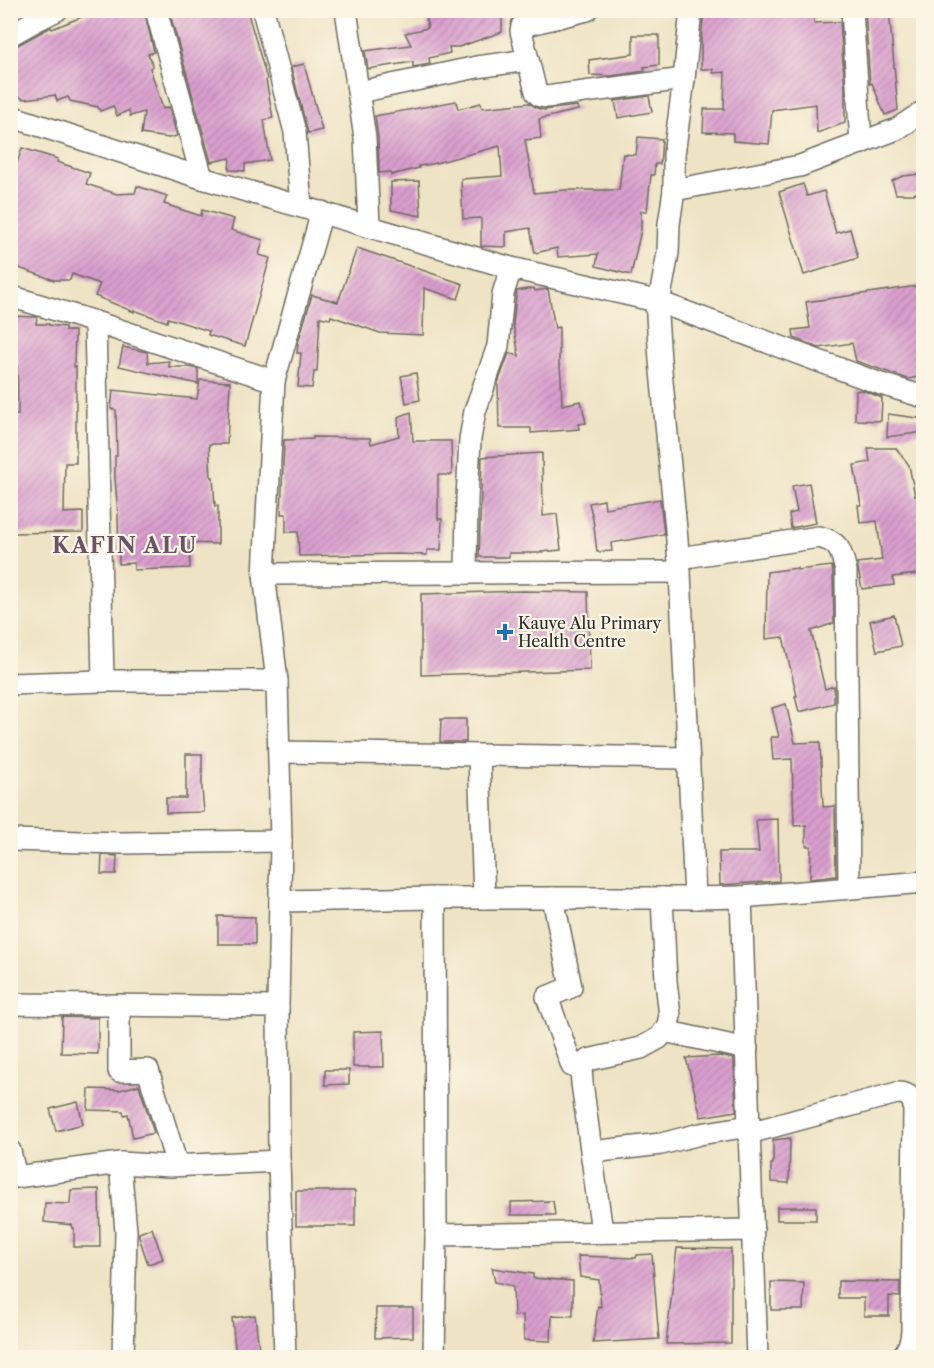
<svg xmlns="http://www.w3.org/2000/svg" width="934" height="1368" font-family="'Libre Caslon Text',serif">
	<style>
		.building { fill: url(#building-hatch) }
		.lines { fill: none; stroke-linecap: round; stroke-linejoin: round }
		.minor-casing { stroke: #6f6b61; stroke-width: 24 }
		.minor { stroke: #fff; stroke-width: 21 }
		.poi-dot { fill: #1f6fb2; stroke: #fcf5e5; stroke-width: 2 }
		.labels { text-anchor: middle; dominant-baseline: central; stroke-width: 4.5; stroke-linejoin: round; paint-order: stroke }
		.poi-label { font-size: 16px; fill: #2b2b2b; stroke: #fcf5e5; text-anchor: start }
		.district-label { font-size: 22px; font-weight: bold; letter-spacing: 1.5px; fill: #685464; stroke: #fcf5e5 }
	</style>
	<defs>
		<pattern id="building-hatch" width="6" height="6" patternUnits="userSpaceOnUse" patternTransform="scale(1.5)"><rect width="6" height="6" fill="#da9fcf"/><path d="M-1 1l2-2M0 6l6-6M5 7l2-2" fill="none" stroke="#b182a8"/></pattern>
	</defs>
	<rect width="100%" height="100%" fill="#fcf5e5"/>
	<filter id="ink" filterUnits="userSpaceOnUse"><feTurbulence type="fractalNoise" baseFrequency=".0167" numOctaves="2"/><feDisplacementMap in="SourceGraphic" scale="12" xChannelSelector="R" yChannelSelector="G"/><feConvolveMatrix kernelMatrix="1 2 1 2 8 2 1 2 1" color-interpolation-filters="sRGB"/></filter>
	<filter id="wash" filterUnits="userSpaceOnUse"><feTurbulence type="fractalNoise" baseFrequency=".008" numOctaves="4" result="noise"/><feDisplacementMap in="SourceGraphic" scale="24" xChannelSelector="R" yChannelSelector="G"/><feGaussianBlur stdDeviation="1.35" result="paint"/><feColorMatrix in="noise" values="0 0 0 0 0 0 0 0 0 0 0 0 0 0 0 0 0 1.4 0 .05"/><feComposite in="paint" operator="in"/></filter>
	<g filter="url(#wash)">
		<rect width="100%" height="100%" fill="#eee3c4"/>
		<g id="blocks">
			<g class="building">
				<path d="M87,10H144L154,52L148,54L153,66L150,68L163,109L169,107L177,136L169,138L141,134L144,112L130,116L129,110L117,116L113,106L100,111L98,107L70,101L68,97L57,101L55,95L25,99L10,94V48L16,46L51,27L52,29L89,14Z"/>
				<path d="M169,10H247L267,79L266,80L273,118L264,120L270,160L245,164V171L229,170L230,158L211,162Z"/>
				<path d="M424,10H502V32L459,47H449L450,53L429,58L430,64L413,67V62L368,69L365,51L411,45L405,33L428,28Z"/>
				<path d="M704,10H814V23L840,22L845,90V123L817,133L816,104L772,110L769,144L733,141V133L703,132L704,109H724L725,72L713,73V69H701V40Z"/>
				<path d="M865,10H889L898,110L885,115L872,83L870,84Z"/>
				<path d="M633,35H659V65L644,67L645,71L611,76L590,75L589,60L633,54Z"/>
				<path d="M304,64L322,130L308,133L291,67Z"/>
				<path d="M649,96L652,112L618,118L615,101Z"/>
				<path d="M456,101L458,109L481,103L482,108L529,103L537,108L544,110L577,106L578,110L539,119L541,138L525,140L534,193L565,190H619L623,154L636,155L638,137L662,139L660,164H655L654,175H651L647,211H641V230L631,275L596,266L598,254L558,257L557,248L535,253L530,228L506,232V247L481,246V218L463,219L461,179L502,176L500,146L432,164L418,166L419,168L391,175L390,172L379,173L378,137L375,116Z"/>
				<path d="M22,148L58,159L57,162L90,173L86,184L117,194L135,193L137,186L167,196L164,204L201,216L202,210L234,219L231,230L263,240L259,255L270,258L245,346L208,335L209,331L168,318L167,322L134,310V312L95,296L100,284L72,274L70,280H54L10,265V184Z"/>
				<path d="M921,174L922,191L913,194H896L892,181L903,176Z"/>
				<path d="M419,181L421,216L391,210V182Z"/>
				<path d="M803,184L807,196L824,191L836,233L850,229L858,258L804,275L779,192Z"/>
				<path d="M357,248L463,284L458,299L424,288L423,335L380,333L331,316L330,319L320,317L317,372H314L312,388L298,387L301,353H297L298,343L312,295L338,302Z"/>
				<path d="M924,285V376L908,379L856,361L852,343L819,348L794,338L793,330L810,328L806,302Z"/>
				<path d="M534,288L535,291L548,289L555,328L559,327V366H560L561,378L562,405L581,401L586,423L578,424L579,429L531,433V428H499L498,383L509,353L519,356L513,324L516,297L517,291Z"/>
				<path d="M10,316L35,317H37L36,324H49V325L65,327V331H75L74,367H76V463H65L64,513L83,512V532L10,533V416L18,415L17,353L10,352Z"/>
				<path d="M123,347L147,352L148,363L169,361V367H190L198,369V384L119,366Z"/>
				<path d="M416,373L420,400L406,403L401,376Z"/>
				<path d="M200,380L230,382L227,444H209L211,477H213L215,506H218V544L189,543L190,568L134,570V563L119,564L118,515L115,478V456H117L116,410L111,409L113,390L197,399Z"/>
				<path d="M862,390L882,398L881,421L855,420L856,391Z"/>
				<path d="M411,412L413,441H451L452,475H438V519H442L441,550H427V555L398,554L299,556L298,532H286V514H281L284,440L313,439V437L370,438L371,444L399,436L398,417Z"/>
				<path d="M888,414L924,419V432L887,437Z"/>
				<path d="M868,448H896L909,465L915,496H924V573L893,577L894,585L862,589L857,563L882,560L877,521L860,523L858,505H861L854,465L870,462Z"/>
				<path d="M542,453L543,516L557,514L561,550L541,552V553H509V557H479L482,457Z"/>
				<path d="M809,483L816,523L791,528L789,514L797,512L792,486Z"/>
				<path d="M660,499L664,534L611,543L612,551L597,552L593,519L589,503L604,500L605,508Z"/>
				<path d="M832,566L833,573L834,623L811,631L825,689L834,686V703L799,712L795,696H797L783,637L766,639L767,572L797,568V570Z"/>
				<path d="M522,591L588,592L590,670L421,675V594Z"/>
				<path d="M894,615L901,646L877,651L870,621Z"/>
				<path d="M786,704L795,743L820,742L823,807L835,806L836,876L810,879L811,846H806V825L794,826L792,759L773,760L771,737H779L772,708Z"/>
				<path d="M441,719H466V742H440Z"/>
				<path d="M186,754H202V789L204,812L166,813V798H186Z"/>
				<path d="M778,819L779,881L720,885L719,852H759L756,820Z"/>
				<path d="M102,855L117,856L116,874H101Z"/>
				<path d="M218,916L255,917V944H218Z"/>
				<path d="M62,1017L98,1018V1054L61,1053Z"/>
				<path d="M383,1031L384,1067H353V1032Z"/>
				<path d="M719,1056L734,1059L736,1111L701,1117L686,1058Z"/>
				<path d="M325,1070H349V1084L325,1085Z"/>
				<path d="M139,1085L154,1133L133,1138L128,1114L124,1115L123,1111L88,1110L89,1089L120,1090Z"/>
				<path d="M78,1102L83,1124L56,1131L50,1109Z"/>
				<path d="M790,1138L789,1183L771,1182V1164H773V1140Z"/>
				<path d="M99,1189L100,1247H74V1228H73L72,1225L44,1222L45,1203L70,1204L71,1190Z"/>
				<rect x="296" y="1191" width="59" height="35"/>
				<path d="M553,1201L555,1215H511V1202Z"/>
				<rect x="777" y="1207" width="39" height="13"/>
				<path d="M152,1228L163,1259L148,1264L139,1237V1233Z"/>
				<path d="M677,1248L731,1249V1343L666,1344Z"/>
				<path d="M652,1254L659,1339L593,1343L598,1306L601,1307L599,1280L580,1277L578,1256L636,1258L637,1255Z"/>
				<path d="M492,1268L533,1274V1278L573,1281V1316L552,1315L551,1341L524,1340L523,1315L514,1316L513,1286L495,1282Z"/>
				<path d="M838,1281L900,1282V1297L889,1296V1316H864V1298H838Z"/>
				<path d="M771,1282L804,1283L803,1310H771Z"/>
				<path d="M376,1308H413V1337L375,1338Z"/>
				<path d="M255,1315L260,1358H236L232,1318Z"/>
			</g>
		</g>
	</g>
	<g filter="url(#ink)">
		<use href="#blocks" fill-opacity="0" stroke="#6f6b61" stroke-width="1.5"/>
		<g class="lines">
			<defs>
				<g id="minor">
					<path d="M156,10L202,178"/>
					<path d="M263,10L295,132L301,206"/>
					<path d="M346,10L365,138L369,225"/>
					<path d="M587,10L522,26L521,31L536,92L540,96L546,97L684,79"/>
					<path d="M691,10L684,79L674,155V190L669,224L668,253L660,297L656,301L660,360L680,572L695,898L741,897L757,1358"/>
					<path d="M852,10L861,143"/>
					<path d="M10,35L35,21L57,10"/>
					<path d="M359,92L477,67L528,60"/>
					<path d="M10,116L202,178L511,268L656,301L881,384L924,397"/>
					<path d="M674,190L800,166L897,129L924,111"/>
					<path d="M10,296L95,322L274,381"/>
					<path d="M95,322L103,681"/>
					<path d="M679,558L819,537C840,542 841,551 846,571L849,888"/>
					<path d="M466,573L467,499L470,439L475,411L498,346L503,294L511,268"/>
					<path d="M264,574L680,572"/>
					<path d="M10,684L103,681H277"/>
					<path d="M279,752L689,758"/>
					<path d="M479,756L484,898"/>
					<path d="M10,840L120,843L281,841"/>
					<path d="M741,897L924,882"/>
					<path d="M553,898L571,987L547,997L572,1066L581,1068"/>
					<path d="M280,901L435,898H695"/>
					<path d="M10,1004L278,1007"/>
					<path d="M119,1005V1071L148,1070L177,1165"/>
					<path d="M664,1031L747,1049"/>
					<path d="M749,1133L897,1093C907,1093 911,1096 914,1105L912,1331C911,1342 909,1349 901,1358"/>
					<path d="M10,1151L16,1177L120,1163L126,1231L123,1358"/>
					<path d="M592,1152L661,1144L700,1134L749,1126"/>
					<path d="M120,1163L170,1166L279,1161"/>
					<path d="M602,1232L582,1083L581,1068L588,1060L641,1048L659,1038L667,1028L670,1016L666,981L662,898"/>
					<path d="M436,1235L753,1230"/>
					<path d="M285,1358L279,1161L278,1007L281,841L277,681L264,574L274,381L322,212"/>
					<path d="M434,1358L436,1235L435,898"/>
				</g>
			</defs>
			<use href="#minor" class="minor-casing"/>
			<use href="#minor" class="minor"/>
		</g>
	</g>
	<path class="poi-dot" d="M502 623h6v6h6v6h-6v6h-6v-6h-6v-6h6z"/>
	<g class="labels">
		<g class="poi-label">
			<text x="518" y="623">Kauye Alu Primary<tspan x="518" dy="18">Health Centre</tspan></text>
		</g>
		<g class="district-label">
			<text x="125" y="545">KAFIN ALU</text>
		</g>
	</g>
	<rect width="934" height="1368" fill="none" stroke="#fcf5e5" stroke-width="36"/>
</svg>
